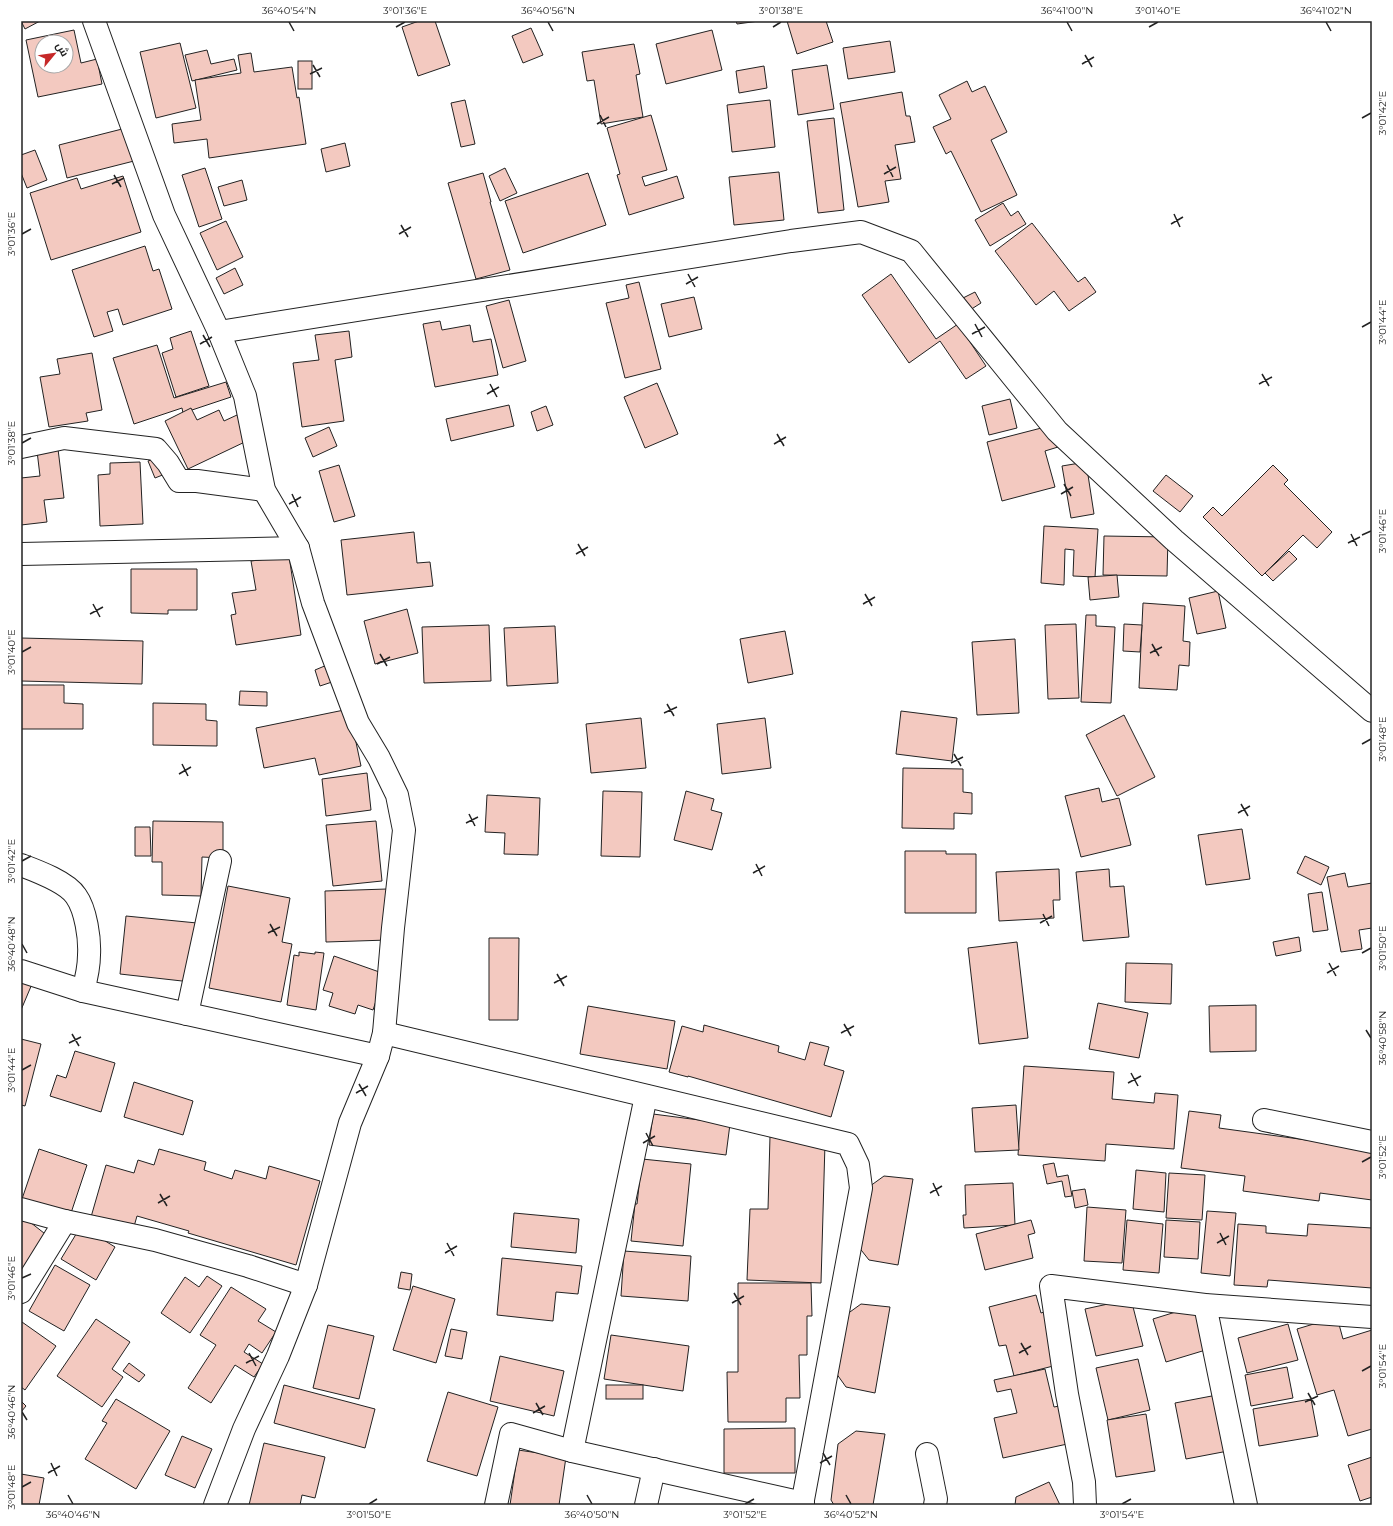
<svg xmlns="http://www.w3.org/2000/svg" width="1393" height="1526" font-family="Montserrat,Cairo,sans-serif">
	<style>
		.building { fill: #f3c9c0; stroke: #222; fill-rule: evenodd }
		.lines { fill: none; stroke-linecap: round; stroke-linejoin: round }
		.street-casing { stroke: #222; stroke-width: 24 }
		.secondary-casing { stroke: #222; stroke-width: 24 }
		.street { stroke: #fff; stroke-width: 22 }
		.secondary { stroke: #fff; stroke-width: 22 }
		.ticks { fill: none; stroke: #222; stroke-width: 1.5 }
		.neatline { fill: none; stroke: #222; stroke-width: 1.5 }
		.ticks-label { font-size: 10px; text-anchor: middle; fill: #222 }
	</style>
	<rect width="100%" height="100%" fill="#fff"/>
	<g class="building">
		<path d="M21,21H40L25,29Z"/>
		<path d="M419,21H435L450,65L418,76L402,27Z"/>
		<path d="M736,21H759L737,24Z"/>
		<path d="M787,21H826L833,42L797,54Z"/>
		<path d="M531,28L543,55L523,63L512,36Z"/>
		<path d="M74,30L81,63L97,59L102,84L38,97L26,40ZM42,42H66V66H42Z"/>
		<path d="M712,30L722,70L666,84L656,44Z"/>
		<path d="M890,41L895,72L848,79L843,48Z"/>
		<path d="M180,43L196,108L156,118L140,52Z"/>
		<path d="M634,44L640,74L636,75L643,117L601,124L594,80L587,81L582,52Z"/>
		<path d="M207,50L211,64L234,59L237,70L192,81L185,55Z"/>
		<path d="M251,53L254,72L292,67L297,98L299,97L306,144L209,158L207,139L174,143L172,124L201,120L195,80L241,73L238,55Z"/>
		<rect x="298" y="61" width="14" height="28"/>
		<path d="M827,65L834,109L798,115L792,70Z"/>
		<path d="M764,66L767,88L739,93L736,71Z"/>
		<path d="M967,81L972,92L985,86L1007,132L991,140L1017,195L981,212L951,151L946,154L933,127L951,119L939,95Z"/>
		<path d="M902,92L906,116H910L915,142L895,145L901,179L885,181L889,202L858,207L840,103Z"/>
		<path d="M465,100L475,144L461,147L451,103Z"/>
		<path d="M770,100L775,147L732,152L727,105Z"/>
		<path d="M651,115L667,170L642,177L645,186L677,176L684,198L629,215L617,175L620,174L607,128Z"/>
		<path d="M834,118L844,210L818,213L807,121Z"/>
		<path d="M126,128L134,161L67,178L59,145Z"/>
		<path d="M345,143L350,166L326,172L321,149Z"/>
		<path d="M35,150L47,180L27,188L21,173V155Z"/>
		<path d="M205,168L222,219L199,227L182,175Z"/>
		<path d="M505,168L517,193L500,201L489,176Z"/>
		<path d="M779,172L784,220L734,225L729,177Z"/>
		<path d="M483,173L491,202H490L510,270L476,279L448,183Z"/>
		<path d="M588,173L606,225L523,253L505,201Z"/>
		<path d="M123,176L141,232L51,260L30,193L77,178L81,189Z"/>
		<path d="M242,180L247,200L224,206L218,187Z"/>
		<path d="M1003,203L1011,216L1018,211L1026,224L990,246L975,220Z"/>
		<path d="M226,221L243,257L217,270L200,233Z"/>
		<path d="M1032,223L1078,282L1085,277L1096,292L1069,311L1054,291L1036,305L995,251Z"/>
		<path d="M145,246L153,271L159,269L172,309L123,325L118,309L107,312L113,331L94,337L72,270Z"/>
		<path d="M235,268L243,285L224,294L216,278Z"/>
		<path d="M891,274L936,339L958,324L986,366L966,379L940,341L909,363L862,295Z"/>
		<path d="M639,282L661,369L625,378L606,303L629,298L626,285Z"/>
		<path d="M975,292L981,303L970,310L963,298Z"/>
		<path d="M694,297L702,329L669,337L661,304Z"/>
		<path d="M509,300L526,361L503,368L486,306Z"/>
		<path d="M440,321L442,330L470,325L473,342L491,339L498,375L435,387L423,324Z"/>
		<path d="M191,331L209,386L176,397L162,353L173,349L170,338Z"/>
		<path d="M349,331L352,357L335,360L344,421L302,427L293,363L319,360L315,335Z"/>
		<path d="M157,345L174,398L226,382L231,397L183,413L182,408L134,424L113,358Z"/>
		<path d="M92,353L102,410L86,413L88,421L49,427L40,377L60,374L57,359Z"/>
		<path d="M657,383L678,434L645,448L624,397Z"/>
		<path d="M1010,399L1017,428L989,435L982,406Z"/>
		<path d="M509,405L514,426L451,441L446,419Z"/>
		<path d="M546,406L553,425L537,431L531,412Z"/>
		<path d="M191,408L197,420L219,410L224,421L237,415L249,440L188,469L165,421Z"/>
		<path d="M1053,425L1058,447L1045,451L1055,487L1002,501L987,442Z"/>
		<path d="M329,427L337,446L313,457L305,438Z"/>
		<path d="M58,449L64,498L44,500L47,522L21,525V478L40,476L37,451Z"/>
		<path d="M159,457L165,474L155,478L148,461Z"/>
		<path d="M140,462L143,524L100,526L98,475L110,474V463Z"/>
		<path d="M1086,462L1094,514L1071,518L1062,466Z"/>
		<path d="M339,465L355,516L334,522L319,471Z"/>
		<path d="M1273,465L1288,480L1284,484L1332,532L1317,548L1303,535L1262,576L1203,517L1213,507L1222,516Z"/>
		<path d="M1166,475L1193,496L1180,512L1153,491Z"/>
		<path d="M1044,526L1098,529L1095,577L1073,576L1074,550L1065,549L1064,585L1041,583Z"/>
		<path d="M414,532L417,563L430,562L433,586L347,595L341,540Z"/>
		<path d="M1104,536L1168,537L1167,576L1103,575Z"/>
		<path d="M1289,551L1297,559L1273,581L1265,573Z"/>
		<path d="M289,556L301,635L236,645L231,615L236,614L232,593L256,590L251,561Z"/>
		<path d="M131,569H197V610H168V614L131,613Z"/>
		<path d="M1117,575L1119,597L1090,600L1088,577Z"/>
		<path d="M1218,591L1226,628L1197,634L1189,598Z"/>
		<path d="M1143,603L1185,606L1183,641L1190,642L1189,666L1179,665L1177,690L1139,688Z"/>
		<path d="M407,609L418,653L375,664L364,621Z"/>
		<path d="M1086,615H1096V626L1115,627L1111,703L1081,702Z"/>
		<path d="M1076,624L1079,698L1048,699L1045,625Z"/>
		<path d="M1124,624L1142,625L1140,652L1123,651Z"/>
		<path d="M489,625L491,681L424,683L422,627Z"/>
		<path d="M555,626L558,683L507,686L504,628Z"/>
		<path d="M785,631L793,674L748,683L740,639Z"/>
		<path d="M21,638L143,641L142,684L21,681Z"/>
		<path d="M1015,639L1019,713L977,715L972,642Z"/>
		<path d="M327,665L332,682L320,686L315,670Z"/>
		<path d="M21,685H64V703L83,704V729H21Z"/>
		<path d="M240,691L267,692V706L239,705Z"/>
		<path d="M153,703L206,704V720L217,721V746L153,745Z"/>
		<path d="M349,709L361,766L319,775L315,758L264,768L256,728Z"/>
		<path d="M901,711L957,718L952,761L896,754Z"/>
		<path d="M1124,715L1155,777L1117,796L1086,735Z"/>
		<path d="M641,718L646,768L591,773L586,724Z"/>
		<path d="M765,718L771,768L722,774L717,724Z"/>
		<path d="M903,768L963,769V792L972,793V814L954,813V829L902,828Z"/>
		<path d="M367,773L371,810L326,816L322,779Z"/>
		<path d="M1099,788L1102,802L1119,798L1131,845L1081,857L1065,796Z"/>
		<path d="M603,791L642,792L640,857L601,856Z"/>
		<path d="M686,791L714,799L711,810L722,813L712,850L674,840Z"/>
		<path d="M487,795L540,798L538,855L504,854L505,833L485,832Z"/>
		<path d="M153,821L223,822V858L202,857L201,896L162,895V862H152Z"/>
		<path d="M376,821L382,881L333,886L326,825Z"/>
		<path d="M135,827H150L151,856H135Z"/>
		<path d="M1242,829L1250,879L1206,885L1198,835Z"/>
		<path d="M905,851H946V854H976V913H905Z"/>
		<path d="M1305,856L1329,867L1321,885L1297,873Z"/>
		<path d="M1059,869L1060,900H1053L1054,918L999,921L996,872Z"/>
		<path d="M1109,869L1110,887L1124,886L1129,937L1083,941L1076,872Z"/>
		<path d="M1345,873L1348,887L1372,883V928L1359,930L1362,949L1341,952L1327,877Z"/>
		<path d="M228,886L290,898L282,942L292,944L281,1002L209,988Z"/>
		<path d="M387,889L388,940L326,942L325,891Z"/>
		<path d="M1322,892L1328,930L1313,932L1308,894Z"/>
		<path d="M126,916L197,923L191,982L120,974Z"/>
		<path d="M1299,937L1301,951L1276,956L1273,942Z"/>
		<path d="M489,938H519L518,1020H489Z"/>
		<path d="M1017,942L1028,1038L979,1044L968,948Z"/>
		<path d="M299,952L315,954V952L324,953L316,1010L287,1005L294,955L299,956Z"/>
		<path d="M334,956L385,974L373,1010L358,1005L355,1014L329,1006L333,993L323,990Z"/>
		<path d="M1126,963L1172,964L1171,1004L1125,1002Z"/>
		<path d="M21,980L32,984L21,1010Z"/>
		<path d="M1098,1003L1148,1013L1139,1058L1089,1049Z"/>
		<path d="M1256,1005V1051L1210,1052L1209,1006Z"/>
		<path d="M588,1006L675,1021L667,1069L580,1054Z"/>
		<path d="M704,1025L779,1046L778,1052L805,1060L810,1042L829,1047L824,1065L844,1071L831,1117L688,1076V1077L669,1072L682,1026L703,1032Z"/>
		<path d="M21,1039L41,1044L25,1106L21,1105Z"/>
		<path d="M75,1051L115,1063L101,1112L50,1096L57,1075L66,1078Z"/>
		<path d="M1024,1066L1114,1072L1112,1099L1154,1103L1155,1093L1178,1095L1174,1149L1106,1144L1105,1161L1018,1155Z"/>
		<path d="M134,1082L193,1101L183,1135L124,1117Z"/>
		<path d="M1016,1105L1019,1150L975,1152L972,1108Z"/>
		<path d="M1189,1111L1221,1115L1219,1128L1372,1149V1200L1320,1193L1319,1201L1243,1191L1245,1176L1181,1168Z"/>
		<path d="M653,1114L730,1124L726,1155L649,1145Z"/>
		<path d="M770,1136L825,1143L821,1283L747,1280L750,1209H768Z"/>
		<path d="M39,1149L87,1165L70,1216L22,1199Z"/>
		<path d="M159,1149L206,1162L204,1170L232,1179L235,1170L266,1179L269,1166L320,1181L296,1265L188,1233L189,1231L137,1216L133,1230L91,1217L106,1165L134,1173L138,1160L154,1165Z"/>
		<path d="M642,1159L691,1164L683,1246L631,1241L635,1204H637Z"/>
		<path d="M1054,1163L1057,1177L1068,1175L1072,1196L1065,1197L1062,1181L1047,1184L1043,1165Z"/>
		<path d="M1136,1170L1166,1173L1164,1212L1133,1209Z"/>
		<path d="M1169,1173L1205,1175L1202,1220L1166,1218Z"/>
		<path d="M884,1176L913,1179L898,1265L869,1260L858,1246L866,1189Z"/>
		<path d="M1013,1183L1015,1225L964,1228L963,1215H966L965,1185Z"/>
		<path d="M1085,1189L1088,1205L1075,1208L1072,1191Z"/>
		<path d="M1087,1207L1126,1210L1122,1263L1084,1261Z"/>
		<path d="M1207,1211L1236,1213L1230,1276L1201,1273Z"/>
		<path d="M514,1213L579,1219L576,1253L511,1247Z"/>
		<path d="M21,1215L49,1237L21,1274Z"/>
		<path d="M1031,1220L1035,1233L1028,1235L1033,1258L985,1270L976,1234Z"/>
		<path d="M1127,1220L1163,1224L1159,1273L1123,1270Z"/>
		<path d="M1166,1220L1200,1222L1198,1259L1164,1257Z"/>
		<path d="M1238,1224L1266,1226V1233L1307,1236L1308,1224L1372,1228V1288L1268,1280L1267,1287L1234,1285Z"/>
		<path d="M81,1226L115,1247L96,1280L61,1259Z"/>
		<path d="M624,1251L691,1256L688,1301L621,1296Z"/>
		<path d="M502,1258L582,1266L578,1294L556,1292L553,1321L497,1315Z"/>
		<path d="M55,1265L90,1285L64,1331L29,1311Z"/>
		<path d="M401,1272L412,1274L410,1290L398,1288Z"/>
		<path d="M207,1276L222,1286L190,1333L161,1313L185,1277L199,1287Z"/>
		<path d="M738,1283H811L812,1316H807V1355H799L800,1398H786V1422H728L727,1372H738Z"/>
		<path d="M413,1286L455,1299L436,1363L393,1350Z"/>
		<path d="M231,1287L266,1309L258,1321L276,1332L262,1353L249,1344L244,1352L263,1364L254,1377L235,1365L211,1403L188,1388L216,1345L200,1335Z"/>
		<path d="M1036,1295L1041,1313L1047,1311L1061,1364L1014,1376L1006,1345L999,1346L989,1307Z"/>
		<path d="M1131,1299L1143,1346L1096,1356L1085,1309Z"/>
		<path d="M861,1304L890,1307L875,1393L846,1387L836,1373L843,1317Z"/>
		<path d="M1195,1306L1209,1349L1166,1362L1153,1319Z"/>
		<path d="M1337,1317L1343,1339L1372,1330V1429L1348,1436L1334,1390L1317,1395L1297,1329Z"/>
		<path d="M96,1319L130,1342L112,1369L123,1377L102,1407L57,1376Z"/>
		<path d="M22,1322L56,1346L25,1390L21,1387V1324Z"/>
		<path d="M1288,1324L1298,1360L1247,1373L1238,1338Z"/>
		<path d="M328,1325L374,1336L359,1399L313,1388Z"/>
		<path d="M451,1329L467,1332L462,1359L445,1356Z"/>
		<path d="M611,1335L689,1346L683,1391L604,1379Z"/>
		<path d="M500,1356L564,1371L554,1416L490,1401Z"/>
		<path d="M1138,1359L1150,1410L1108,1420L1096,1368Z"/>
		<path d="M129,1363L145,1375L139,1382L123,1371Z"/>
		<path d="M1287,1367L1293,1398L1251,1406L1245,1375Z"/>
		<path d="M1045,1369L1054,1407L1064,1405L1072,1443L1003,1458L994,1418L1017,1413L1011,1389L997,1392L994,1380Z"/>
		<path d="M284,1385L375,1409L365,1448L274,1423Z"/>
		<rect x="606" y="1385" width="37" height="14"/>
		<path d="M448,1392L498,1407L477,1476L427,1461Z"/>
		<path d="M1217,1395L1228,1451L1186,1459L1175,1403Z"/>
		<path d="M116,1399L170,1431L136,1489L85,1459L107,1423L102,1421Z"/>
		<path d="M1311,1399L1318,1436L1259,1446L1253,1409Z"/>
		<path d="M21,1401L26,1406L21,1412Z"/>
		<path d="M1146,1414L1155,1471L1116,1477L1107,1420Z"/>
		<path d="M795,1428V1473H724V1429Z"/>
		<path d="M856,1431L885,1434L873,1505H834L831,1500L838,1444Z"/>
		<path d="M182,1436L212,1449L195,1488L165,1475Z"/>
		<path d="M264,1443L325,1457L315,1498L302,1495L300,1505H249Z"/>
		<path d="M518,1450L566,1457L559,1505H510Z"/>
		<path d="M1372,1457V1497L1360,1501L1348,1465Z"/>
		<path d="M21,1474L44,1478L39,1505H21Z"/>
		<path d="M1049,1482L1060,1505H1015L1016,1497Z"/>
	</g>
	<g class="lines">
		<defs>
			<g id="street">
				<path d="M21,447L64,438L156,449L168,463L179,481H197L264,490"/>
				<path d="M21,554L298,548"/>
				<path d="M21,865C37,871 67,882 76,896C86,910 90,939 89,955C89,968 86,980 83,991L378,1056"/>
				<path d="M21,971L83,991"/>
				<path d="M187,1014L220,861"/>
				<path d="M384,1033L848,1144L858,1165L861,1188L802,1505"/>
				<path d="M1264,1120L1372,1142"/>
				<path d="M21,1209L65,1221L155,1240L248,1266L306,1285"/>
				<path d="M21,1292L65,1221"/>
				<path d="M1205,1305L1246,1505"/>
				<path d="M572,1451L646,1096"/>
				<path d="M927,1454L936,1499L935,1505"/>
				<path d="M496,1505L511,1434L572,1451L803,1503"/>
				<path d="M646,1505L654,1469"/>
				<path d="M1085,1505L1084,1482L1067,1394L1051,1286L1205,1305L1372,1317"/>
			</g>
			<g id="secondary">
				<path d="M94,21L164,215L219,332L245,396L264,490L298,548L313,603L358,723L379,758L397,795L404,830L393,928L384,1033L378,1056L350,1123L306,1285L278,1356L244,1429L215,1505"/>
				<path d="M219,332L791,241L861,232L911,251L1057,431L1174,540L1372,711"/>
			</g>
		</defs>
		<use href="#street" class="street-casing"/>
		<use href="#secondary" class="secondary-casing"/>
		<use href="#street" class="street"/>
		<use href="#secondary" class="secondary"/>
	</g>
	<path class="ticks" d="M289,22L294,31M548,22L553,31M1067,22L1072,31M1326,22L1331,31M396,27L405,22M773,27L781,22M1149,27L1158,22M1085,55L1092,67M1082,64L1094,57M313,65L320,77M310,74L322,68M600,115L606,127M1362,118L1371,113M597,124L609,117M887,165L893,177M884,174L896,167M114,175L121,187M112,184L124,178M1174,214L1180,227M1171,224L1183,217M401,225L408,237M22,234L31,229M399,234L411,227M688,274L695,287M686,284L698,277M975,324L982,337M1362,327L1371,322M972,334L985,327M203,335L210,347M200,344L212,337M1262,374L1269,386M490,384L497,397M1259,384L1272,377M487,394L499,387M777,434L784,446M22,443L31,438M774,444L786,437M1064,484L1071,496M292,494L298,507M1061,494L1073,487M289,504L301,497M1351,534L1357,546M1362,535L1371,531M1348,543L1360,537M578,544L585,556M576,554L588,547M865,594L872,606M93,604L100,617M863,604L875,597M90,614L103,607M1152,644L1159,656M22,652L31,647M1150,653L1162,647M380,654L387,666M377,664L390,657M667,704L674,716M664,713L677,707M1362,744L1371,739M954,754L961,766M951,763L963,757M182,764L188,776M179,774L191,767M1241,804L1248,816M1238,813L1250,806M469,814L475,826M466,823L478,817M22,861L31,856M756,864L762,876M753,873L765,866M1043,914L1049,926M1040,923L1052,916M270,924L277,936M268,933L280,927M22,944L27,953M1362,953L1371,948M1329,963L1336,976M1327,973L1339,966M557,974L564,986M554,983L567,976M844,1024L851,1036M1366,1030L1371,1038M841,1033L854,1026M72,1034L79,1046M69,1043L81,1037M22,1070L31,1065M1131,1073L1138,1086M1128,1083L1141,1076M359,1084L366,1096M356,1093L368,1086M646,1133L653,1146M643,1143L655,1136M1362,1162L1371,1157M933,1183L939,1196M930,1193L942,1186M160,1194L167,1206M158,1203L170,1196M1220,1233L1226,1245M447,1243L454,1256M1217,1243L1229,1236M445,1253L457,1246M22,1278L31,1274M734,1293L741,1305M732,1303L744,1296M1021,1343L1028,1355M249,1353L256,1366M1019,1353L1031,1346M246,1363L259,1356M1362,1371L1371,1366M1308,1393L1315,1405M1305,1402L1318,1396M536,1403L543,1415M22,1412L27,1420M533,1413L545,1406M823,1453L830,1465M51,1463L57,1476M820,1463L832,1456M48,1473L60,1466M22,1487L31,1482M68,1495L73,1504M587,1495L592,1504M846,1495L851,1504M369,1504L377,1499M745,1504L754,1499M1122,1504L1131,1499"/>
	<rect width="1393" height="1526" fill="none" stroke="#ffffff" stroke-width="44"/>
	<g transform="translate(54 54) rotate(61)"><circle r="19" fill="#ffffff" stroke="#a7a7a7"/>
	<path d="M0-3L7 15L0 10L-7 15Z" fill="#c62828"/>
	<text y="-6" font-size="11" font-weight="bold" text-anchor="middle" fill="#222222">ش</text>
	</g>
	<rect x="22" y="22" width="1349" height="1482" class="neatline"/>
	<g class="ticks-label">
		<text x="289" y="14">36°40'54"N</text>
		<text x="405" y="14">3°01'36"E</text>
		<text x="548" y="14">36°40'56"N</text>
		<text x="781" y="14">3°01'38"E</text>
		<text x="1067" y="14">36°41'00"N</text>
		<text x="1158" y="14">3°01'40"E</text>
		<text x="1326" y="14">36°41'02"N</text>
		<text transform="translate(1382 113) rotate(-90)" y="4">3°01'42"E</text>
		<text transform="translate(11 234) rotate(-90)" y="4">3°01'36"E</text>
		<text transform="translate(1382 322) rotate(-90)" y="4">3°01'44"E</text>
		<text transform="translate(11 443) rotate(-90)" y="4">3°01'38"E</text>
		<text transform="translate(1382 531) rotate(-90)" y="4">3°01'46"E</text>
		<text transform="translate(11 652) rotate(-90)" y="4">3°01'40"E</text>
		<text transform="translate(1382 739) rotate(-90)" y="4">3°01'48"E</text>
		<text transform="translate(11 861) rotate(-90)" y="4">3°01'42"E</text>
		<text transform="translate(11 944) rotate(-90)" y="4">36°40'48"N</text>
		<text transform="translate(1382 948) rotate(-90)" y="4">3°01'50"E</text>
		<text transform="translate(1382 1038) rotate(-90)" y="4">36°40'58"N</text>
		<text transform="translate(11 1070) rotate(-90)" y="4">3°01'44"E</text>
		<text transform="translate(1382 1157) rotate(-90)" y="4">3°01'52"E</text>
		<text transform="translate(11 1278) rotate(-90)" y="4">3°01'46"E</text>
		<text transform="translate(1382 1366) rotate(-90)" y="4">3°01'54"E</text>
		<text transform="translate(11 1412) rotate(-90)" y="4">36°40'46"N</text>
		<text transform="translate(11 1487) rotate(-90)" y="4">3°01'48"E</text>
		<text x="73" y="1518">36°40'46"N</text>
		<text x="369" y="1518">3°01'50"E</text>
		<text x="592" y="1518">36°40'50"N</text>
		<text x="745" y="1518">3°01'52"E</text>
		<text x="851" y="1518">36°40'52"N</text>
		<text x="1122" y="1518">3°01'54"E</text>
	</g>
</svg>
